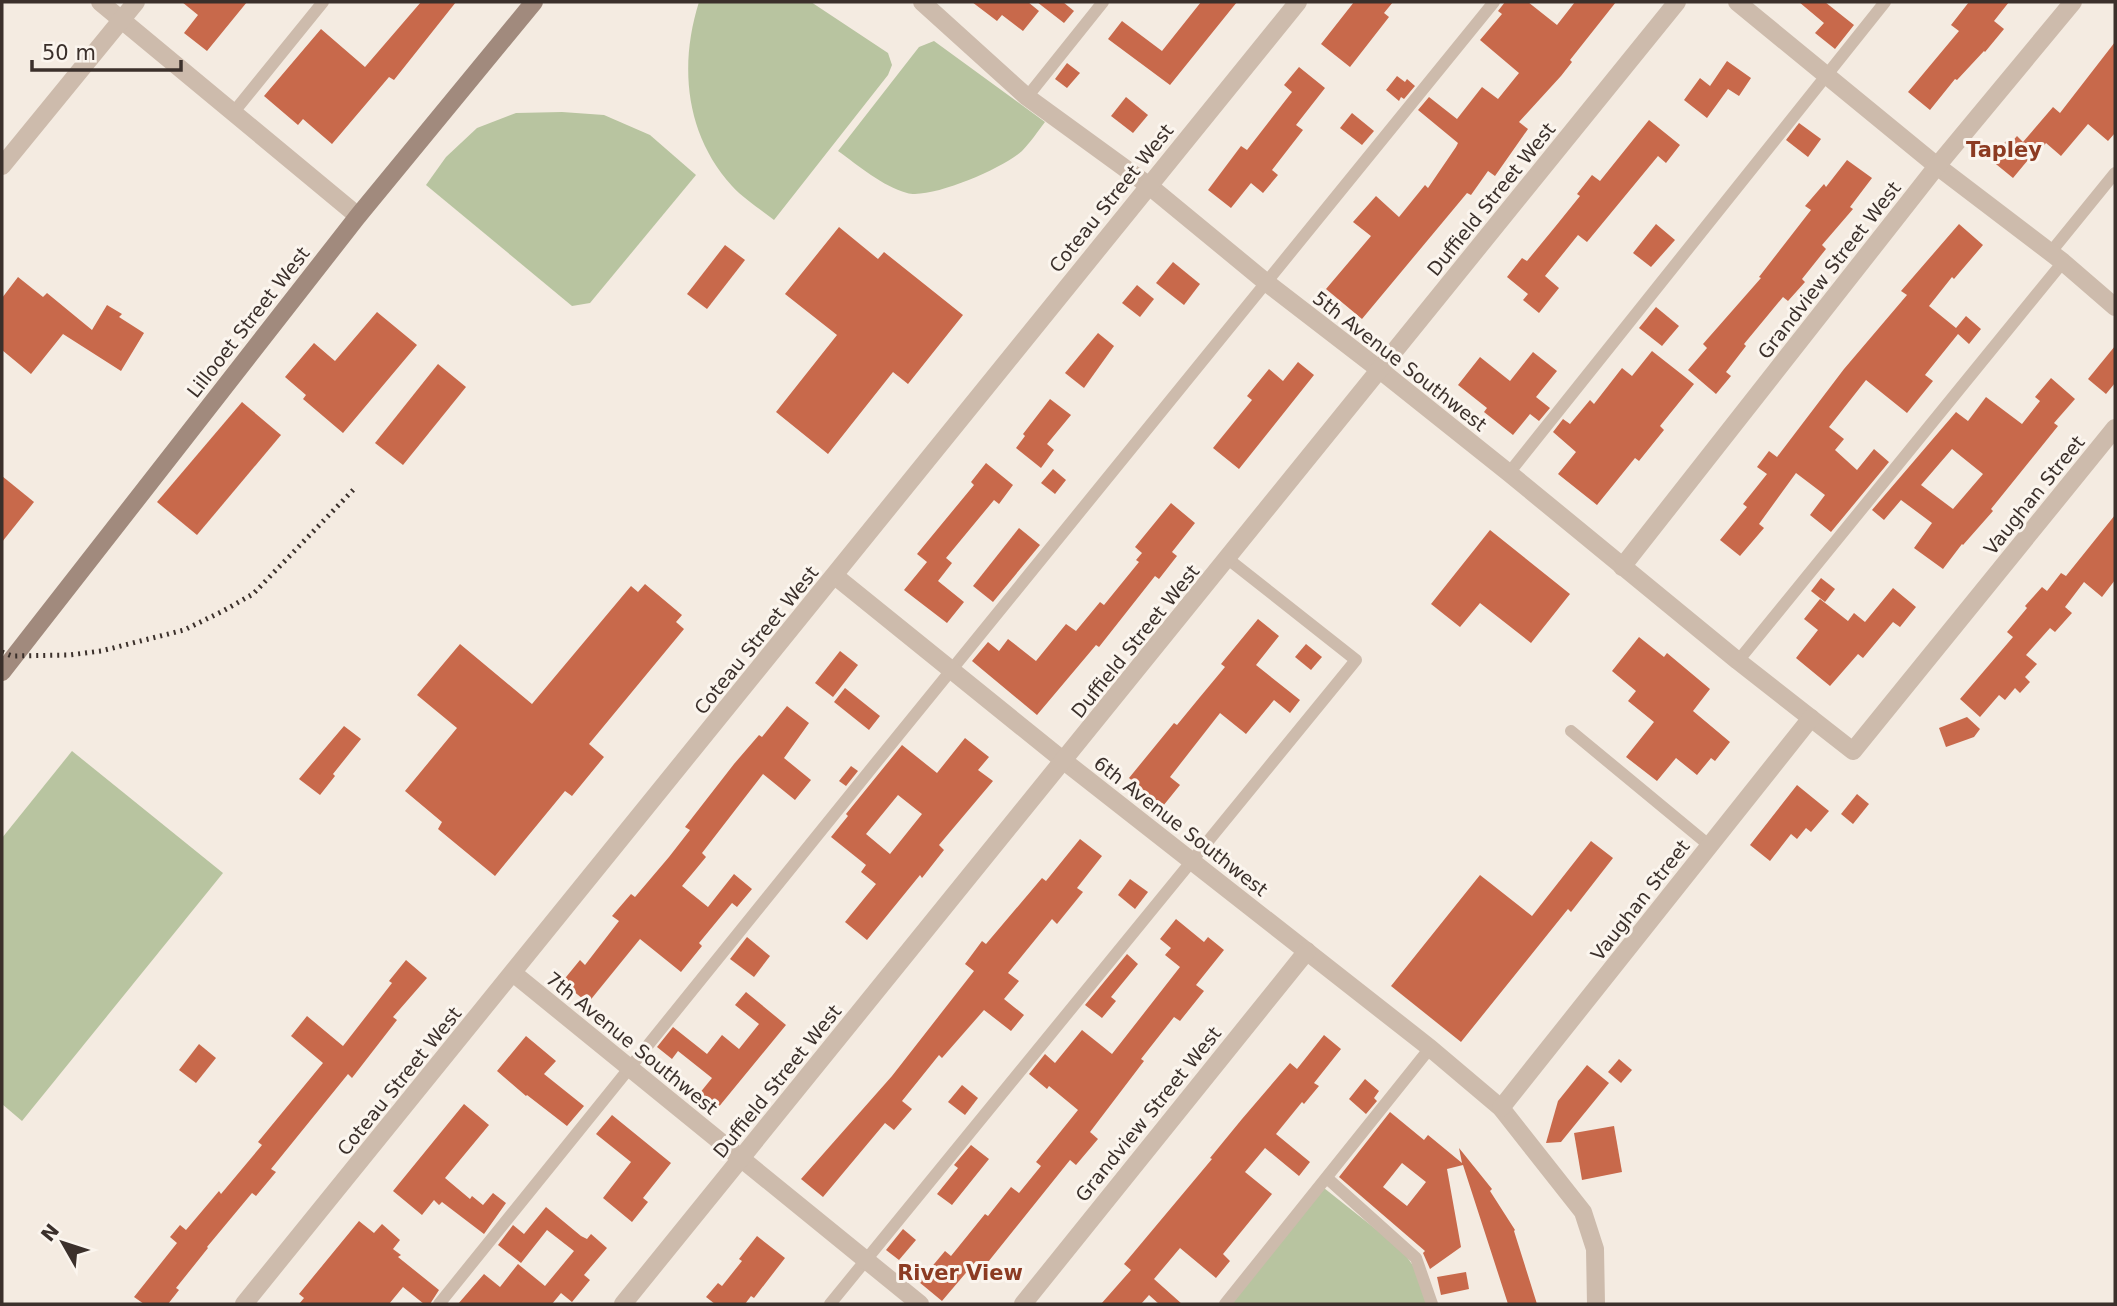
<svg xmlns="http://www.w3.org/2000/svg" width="2117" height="1306" font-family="'DejaVu Sans',sans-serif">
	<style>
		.green { fill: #b8c4a0 }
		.building { fill: #c8694b; fill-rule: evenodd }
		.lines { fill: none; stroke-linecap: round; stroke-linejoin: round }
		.service { stroke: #cdbbac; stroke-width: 12 }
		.minor { stroke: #cdbbac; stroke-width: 18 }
		.tertiary { stroke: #cdbbac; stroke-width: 18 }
		.secondary { stroke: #a18a7d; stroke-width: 18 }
		.rail { stroke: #3b302b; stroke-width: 5; stroke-dasharray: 2 5; stroke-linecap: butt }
		.labels { text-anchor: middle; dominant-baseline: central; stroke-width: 6; stroke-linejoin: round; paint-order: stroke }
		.street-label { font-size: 19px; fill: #3b302b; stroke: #fbf5ee }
		.neighbourhood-label { font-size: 21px; font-weight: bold; fill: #8c3b22; stroke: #fbf5ee }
	</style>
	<rect width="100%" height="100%" fill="#f4ebe1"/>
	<g class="green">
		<path d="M699,2H811L888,53L892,65L888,75L774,220C760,209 744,199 732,186C685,134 679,65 699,2Z"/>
		<path d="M934,41L1045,122C1038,131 1030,143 1022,151C1004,168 930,200 907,193C882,186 859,166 838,151L919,47Z"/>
		<path d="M562,112L604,115L650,135L696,175L590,303L572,306L426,185L446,157L477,128L516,113Z"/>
		<path d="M72,751L223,873L22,1121L2,1104V838Z"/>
		<path d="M1324,1188L1402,1250L1421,1277L1428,1304H1231Z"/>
	</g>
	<g class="building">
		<path d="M182,2H247L207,51L184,33L198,15Z"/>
		<path d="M421,2H456L394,80L389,77L332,144L303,119L298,125L264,96L321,29L365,67Z"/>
		<path d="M972,2H1028L1039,11L1023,31L1002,15L997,21Z"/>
		<path d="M1037,2H1063L1074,11L1064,23Z"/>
		<path d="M1201,2H1237L1170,85L1108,39L1122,21L1162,51Z"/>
		<path d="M1354,2H1393L1384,13L1389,17L1350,67L1321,44Z"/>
		<path d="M1505,2H1528L1557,25L1575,2H1616L1570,60L1572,62L1561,76L1519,122L1528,129L1495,176L1488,171L1471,195L1467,193L1362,319L1326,289L1371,236L1353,222L1376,196L1399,217L1425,185L1428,188L1456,147L1458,143L1418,110L1429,97L1457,119L1482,87L1498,99L1519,73L1480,40L1502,14L1498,11Z"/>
		<path d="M1799,2H1825L1854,25L1835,49L1815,33L1824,23Z"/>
		<path d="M1969,2H2009L1994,21L2004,29L1985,52L1984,51L1957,80L1955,79L1930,110L1908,92L1959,31L1951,25Z"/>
		<path d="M2115,42V133L2108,141L2088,124L2061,156L2046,143L2040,151L2037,149L2013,178L1991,160L2006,141L2010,144L2017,136L2023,142L2053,107L2060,113Z"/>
		<path d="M1727,61L1751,78L1739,96L1728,89L1707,118L1684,100L1700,78L1710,86Z"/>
		<path d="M1067,63L1080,73L1067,88L1055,79Z"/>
		<path d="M1299,67L1325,88L1296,125L1303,130L1272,170L1278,175L1263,193L1251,183L1231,208L1208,190L1241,146L1247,150L1292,92L1284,85Z"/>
		<path d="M1397,76L1405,82L1407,79L1415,86L1404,99L1401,97L1399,101L1386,90Z"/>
		<path d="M1126,97L1148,115L1133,133L1111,116Z"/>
		<path d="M1352,113L1374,131L1362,145L1340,128Z"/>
		<path d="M1649,120L1680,145L1666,163L1658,156L1587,242L1578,235L1545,276L1559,288L1539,313L1523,300L1528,294L1507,277L1522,258L1527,261L1555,227L1580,196L1577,194L1592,175L1600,181Z"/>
		<path d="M1799,123L1821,139L1808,157L1786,140Z"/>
		<path d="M1847,160L1872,178L1850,207L1853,209L1822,245L1826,249L1802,279L1805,282L1788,301L1783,297L1744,344L1746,346L1726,372L1731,376L1716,394L1688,370L1707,348L1703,344L1761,278L1759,277L1811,210L1805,206L1824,184L1826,187Z"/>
		<path d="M1656,224L1675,240L1651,267L1633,253Z"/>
		<path d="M1959,224L1983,245L1954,279L1952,277L1929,306L1956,328L1966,316L1981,329L1969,344L1958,334L1925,375L1933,381L1907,413L1866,380L1829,427L1844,439L1835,450L1857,470L1874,449L1889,462L1831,532L1810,515L1825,495L1796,473L1759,524L1764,528L1740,556L1720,540L1747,507L1743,504L1767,474L1757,467L1769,451L1777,457L1844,369L1907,295L1901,291Z"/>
		<path d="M839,227L878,259L884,252L963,315L908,384L893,372L828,454L776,412L837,335L785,294Z"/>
		<path d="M725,245L745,260L707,309L687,294Z"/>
		<path d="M1173,262L1200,284L1184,305L1156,283Z"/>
		<path d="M18,277L43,297L47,293L92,330L107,305L122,314L119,317L144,333L121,371L63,334L31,374L2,350V298Z"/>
		<path d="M1137,285L1154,299L1140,317L1122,303Z"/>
		<path d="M1656,307L1679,326L1662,346L1639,328Z"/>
		<path d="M377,312L417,345L343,433L303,399L306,395L285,377L314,343L335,361Z"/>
		<path d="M1098,333L1114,346L1084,388L1065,373Z"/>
		<path d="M2115,346V383L2106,394L2088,379Z"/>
		<path d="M1652,351L1694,384L1660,426L1664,430L1639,461L1635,458L1597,505L1558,474L1576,452L1553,432L1563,419L1570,424L1590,400L1594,404L1622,368L1632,376Z"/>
		<path d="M1533,352L1557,371L1536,397L1550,408L1539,421L1530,414L1513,435L1484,412L1487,408L1458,385L1480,357L1510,381Z"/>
		<path d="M1298,362L1314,375L1239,469L1213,448L1252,400L1247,396L1269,369L1283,381Z"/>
		<path d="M438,364L466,387L403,465L375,443Z"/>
		<path d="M2051,378L2075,399L2054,423L2058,426L1991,509L1993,511L1963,545L1962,544L1943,569L1914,548L1932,523L1901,500L1884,520L1872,510L1956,412L1968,421L1986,397L2022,424L2040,401L2035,397ZM1952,449L1983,474L1953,509L1921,485Z"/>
		<path d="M1050,399L1071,415L1047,444L1054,450L1041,468L1016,448L1025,436L1023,434Z"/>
		<path d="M242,402L281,435L197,535L157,502Z"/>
		<path d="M986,463L1013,485L999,504L994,500L946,558L952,563L938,581L964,602L947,623L904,590L927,562L917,554L974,485L971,482Z"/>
		<path d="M1053,469L1066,480L1055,494L1041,483Z"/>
		<path d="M2,476L34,502L2,542Z"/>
		<path d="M1171,503L1195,523L1172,552L1177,556L1159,579L1155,576L1099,647L1096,645L1037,715L972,661L988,642L999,651L1008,639L1036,661L1066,624L1076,631L1100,602L1104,605L1139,562L1136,560L1142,553L1135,547Z"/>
		<path d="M2115,515V580L2102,597L2084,582L2065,607L2072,613L2055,632L2050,628L2026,655L2037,664L2025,677L2030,682L2020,693L2015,688L2005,700L1999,695L1980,717L1960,699L2013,637L2007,632L2027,608L2025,606L2042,587L2047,591L2061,573L2066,576Z"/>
		<path d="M1019,528L1040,545L993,602L973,586Z"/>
		<path d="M1490,530L1570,594L1531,643L1480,603L1460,627L1431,604Z"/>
		<path d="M1821,578L1835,589L1825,602L1811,591Z"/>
		<path d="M645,584L682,615L676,622L684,629L589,744L604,757L572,796L565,791L495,876L438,829L442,822L405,791L457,728L417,695L460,644L532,704L631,586L638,592Z"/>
		<path d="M1893,588L1916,607L1900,627L1893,622L1863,658L1858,654L1830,686L1796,658L1818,630L1804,619L1820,599L1848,621L1854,613L1865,622Z"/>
		<path d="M1258,619L1279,636L1256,665L1300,700L1290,713L1274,700L1246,734L1220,713L1170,777L1180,785L1163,806L1129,778L1174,723L1177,725L1200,697L1225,667L1221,664Z"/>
		<path d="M1639,637L1664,657L1667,653L1710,689L1693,711L1730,742L1715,761L1711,758L1697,775L1676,758L1657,781L1626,757L1654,722L1628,701L1636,691L1612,671Z"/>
		<path d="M1306,644L1322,657L1311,670L1295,657Z"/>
		<path d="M840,651L858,665L833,697L815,683Z"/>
		<path d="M845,688L880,716L869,730L834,702Z"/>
		<path d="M787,706L809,723L784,758L811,780L795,800L763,774L702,853L706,857L682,886L708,907L734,874L752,889L737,907L732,903L699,943L702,946L681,972L640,939L588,1003L562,982L580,960L585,965L619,921L612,916L631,894L635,897L669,857L690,830L685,827L734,764L759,735L762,737Z"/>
		<path d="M1967,717L1980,729L1974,737L1946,747L1939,728Z"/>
		<path d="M344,726L361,739L333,774L335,776L320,795L299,779Z"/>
		<path d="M965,738L989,757L978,770L993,781L939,845L944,850L922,878L920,875L867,940L845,922L876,884L861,872L866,865L831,837L848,816L846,814L902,745L937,773ZM898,795L922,814L890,854L866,834Z"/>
		<path d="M851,766L858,771L846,786L839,781Z"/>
		<path d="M1797,785L1829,811L1811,832L1806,828L1797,839L1791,834L1770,861L1750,845Z"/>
		<path d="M1857,794L1869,804L1853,824L1841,814Z"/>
		<path d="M1080,839L1102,856L1077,888L1083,892L1057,924L1052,919L1008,973L1019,981L1004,999L1024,1015L1011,1031L984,1010L942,1058L939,1055L902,1101L912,1109L894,1130L885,1123L823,1197L801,1179L892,1076L974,971L965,964L982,941L986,944L1042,878L1046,881Z"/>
		<path d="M1591,841L1613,858L1571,912L1568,909L1461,1042L1391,986L1480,875L1532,916Z"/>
		<path d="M1130,879L1148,892L1135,909L1118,895Z"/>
		<path d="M1176,919L1204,942L1208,937L1224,950L1196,985L1204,991L1180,1021L1174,1017L1141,1059L1144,1061L1090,1132L1098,1139L1076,1165L1070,1160L984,1267L976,1261L942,1301L919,1282L945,1251L951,1256L985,1214L988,1216L1011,1187L1019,1193L1041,1166L1036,1162L1078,1110L1049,1086L1047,1089L1029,1074L1045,1054L1055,1063L1082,1030L1112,1054L1180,967L1165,955L1171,948L1160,939Z"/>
		<path d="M747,937L770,956L754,977L730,959Z"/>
		<path d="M1127,954L1138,964L1111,997L1116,1001L1102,1018L1085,1005Z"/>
		<path d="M406,960L427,978L393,1017L397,1020L352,1078L348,1074L271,1169L276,1172L256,1196L252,1193L207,1247L208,1248L176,1288L179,1290L168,1304H144L134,1297L177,1243L170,1237L180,1225L186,1230L219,1191L221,1194L262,1145L258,1142L323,1063L291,1036L307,1016L343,1046L392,983L389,981Z"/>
		<path d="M746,992L786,1025L717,1109L699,1094L712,1078L678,1051L672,1059L657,1047L673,1027L707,1054L722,1035L739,1049L759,1024L735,1005Z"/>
		<path d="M1324,1035L1341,1049L1314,1083L1319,1086L1304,1104L1302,1102L1276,1134L1310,1162L1299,1176L1265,1148L1245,1172L1272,1194L1223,1254L1230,1261L1216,1278L1180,1248L1154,1279L1182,1304H1159L1149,1295L1141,1304H1101L1131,1270L1124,1264L1212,1159L1210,1158L1242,1119L1290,1063L1297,1069Z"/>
		<path d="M526,1036L556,1061L544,1074L584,1106L567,1126L527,1095L526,1096L497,1071Z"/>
		<path d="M199,1044L216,1058L196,1083L179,1070Z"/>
		<path d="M1619,1059L1632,1070L1621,1083L1608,1072Z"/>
		<path d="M1587,1065L1609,1083L1561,1142L1546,1143L1558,1101Z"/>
		<path d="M1365,1079L1379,1091L1374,1098L1377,1101L1366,1114L1349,1099Z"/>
		<path d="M962,1085L978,1098L965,1115L948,1102Z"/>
		<path d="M464,1104L489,1125L445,1178L470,1199L472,1196L483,1205L493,1193L506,1203L484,1234L442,1202L439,1205L434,1200L422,1215L393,1191Z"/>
		<path d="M1390,1112L1424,1140L1428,1135L1462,1163L1459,1148L1492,1189L1490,1191L1515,1230L1514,1231L1537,1304H1508L1463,1165L1447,1169L1461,1247L1430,1269L1423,1253L1425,1251L1339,1177ZM1402,1163L1426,1182L1407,1206L1383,1187Z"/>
		<path d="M612,1115L671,1163L643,1198L648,1202L632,1222L603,1198L631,1162L596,1134Z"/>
		<path d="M1614,1126L1622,1172L1582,1180L1574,1133Z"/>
		<path d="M971,1145L989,1159L952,1205L937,1194L958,1168L954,1165Z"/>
		<path d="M546,1207L581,1236L587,1239L591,1234L607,1248L584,1275L590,1280L572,1302L561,1293L552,1304H458L484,1274L500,1287L518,1264L545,1286L574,1251L547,1230L521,1263L498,1245L513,1225L524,1234Z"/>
		<path d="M359,1221L374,1233L382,1224L400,1240L393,1249L401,1255L398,1257L439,1290L430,1304H424L403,1287L389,1304H299L304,1298L299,1294Z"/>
		<path d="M903,1229L916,1240L899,1260L886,1250Z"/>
		<path d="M757,1236L785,1258L754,1298L751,1296L745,1304H715L706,1297L718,1283L722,1286L742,1261L739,1259Z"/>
		<path d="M1466,1272L1469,1289L1441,1295L1437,1277Z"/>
	</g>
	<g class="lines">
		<g class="service">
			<path d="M1027,97L1103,2"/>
			<path d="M233,113L323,2"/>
			<path d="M2050,253L2115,173"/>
			<path d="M1509,473L1885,2"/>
			<path d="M1738,661L2063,262"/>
			<path d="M1571,731L1710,846"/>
			<path d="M1327,1178L1416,1258L1432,1304"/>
			<path d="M439,1304C788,868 1143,436 1494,2"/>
			<path d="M830,1304L1356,660L1228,559"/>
			<path d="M1225,1304L1430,1048"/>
		</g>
		<g class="minor">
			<path d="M100,2L358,216"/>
			<path d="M922,2L1027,97L1148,185L1267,283L1380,370L1509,473L1738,661L1853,751L2115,428"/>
			<path d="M1737,2L1937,166L2063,262L2115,307"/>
			<path d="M2,166L136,2"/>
			<path d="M1622,567L1937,166L2073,2"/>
			<path d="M835,576L1064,761L1430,1048L1501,1108L1583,1212L1595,1249L1596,1304"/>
			<path d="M513,973L920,1304"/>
			<path d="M1501,1108L1811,718"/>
			<path d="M623,1304L1677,2"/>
			<path d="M1023,1304L1307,951"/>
		</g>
		<path class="tertiary" d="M244,1304L1298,2"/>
		<path class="secondary" d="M2,672L358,216L534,2"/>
		<path class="rail" d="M2,652L12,656L69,655L101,651L184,630L223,611L253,594L356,487"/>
	</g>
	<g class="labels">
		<g class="street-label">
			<text transform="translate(1111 198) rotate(-51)">Coteau Street West</text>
			<text transform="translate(1491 199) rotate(-51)">Duffield Street West</text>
			<text transform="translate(1829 270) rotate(-52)">Grandview Street West</text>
			<text transform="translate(248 322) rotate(-52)">Lillooet Street West</text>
			<text transform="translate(1400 361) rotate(38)">5th Avenue Southwest</text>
			<text transform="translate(2034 495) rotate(-51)">Vaughan Street</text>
			<text transform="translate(756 640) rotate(-51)">Coteau Street West</text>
			<text transform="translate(1135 641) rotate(-51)">Duffield Street West</text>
			<text transform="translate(1181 826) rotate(38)">6th Avenue Southwest</text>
			<text transform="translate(1640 900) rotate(-52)">Vaughan Street</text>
			<text transform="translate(632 1043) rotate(39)">7th Avenue Southwest</text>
			<text transform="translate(399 1081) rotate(-51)">Coteau Street West</text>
			<text transform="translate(777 1081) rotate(-51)">Duffield Street West</text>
			<text transform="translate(1148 1114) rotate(-51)">Grandview Street West</text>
		</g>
		<g class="neighbourhood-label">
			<text x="2004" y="150">Tapley</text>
			<text x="960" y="1273">River View</text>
		</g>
	</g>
	<rect width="2117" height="1306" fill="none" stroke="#3b302b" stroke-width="7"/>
	<g transform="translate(63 1243) rotate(309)" stroke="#fbf5ee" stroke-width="5" paint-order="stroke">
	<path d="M0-5L12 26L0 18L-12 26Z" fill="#3b302b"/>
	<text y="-10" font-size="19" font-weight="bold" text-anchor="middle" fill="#3b302b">N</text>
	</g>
	<path d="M32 60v10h149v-10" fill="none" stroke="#3b302b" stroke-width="3.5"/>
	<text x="42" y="60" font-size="21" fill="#3b302b" stroke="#fbf5ee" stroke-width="5" paint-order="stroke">50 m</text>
</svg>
